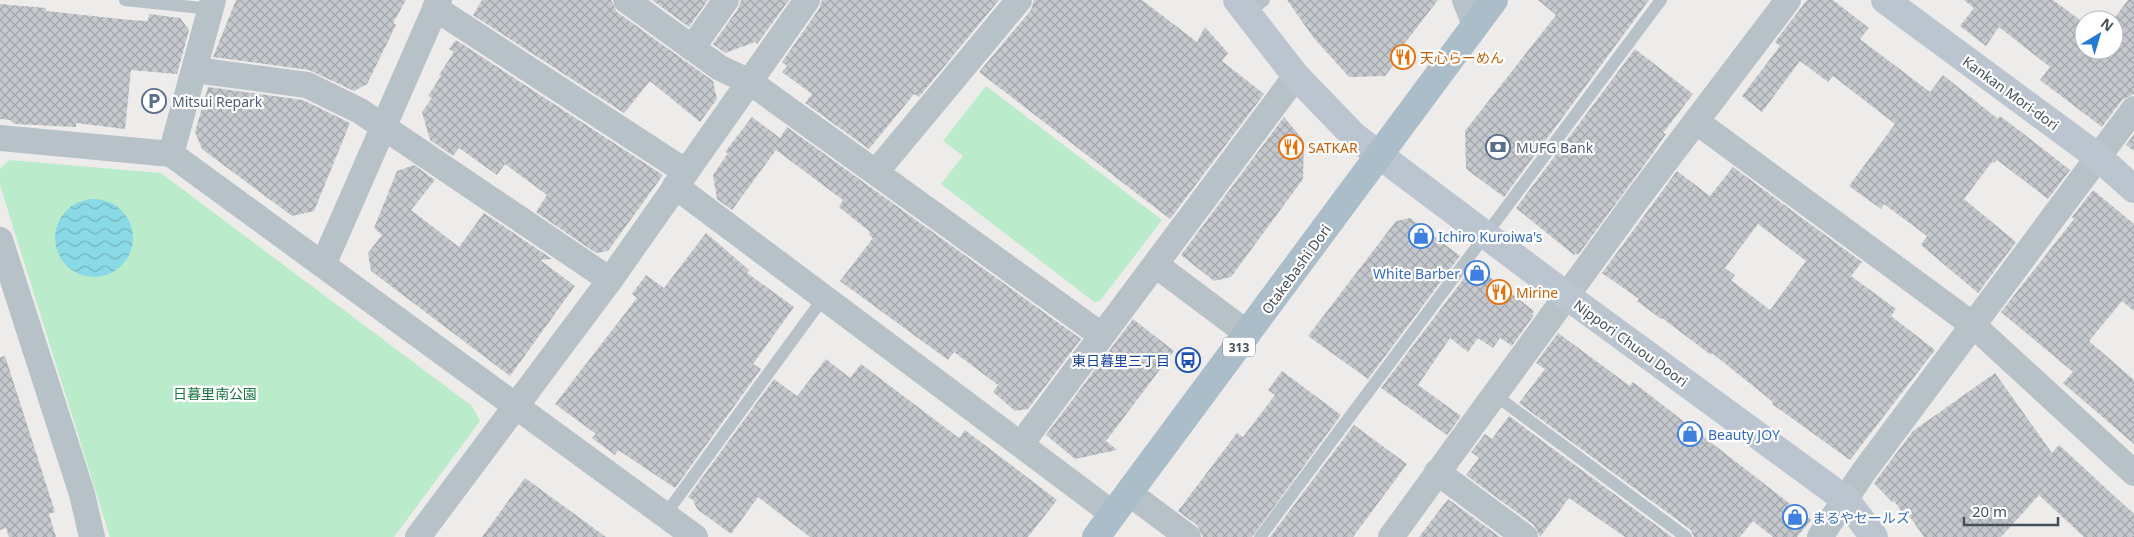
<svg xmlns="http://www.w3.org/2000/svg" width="2134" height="537" font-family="'Noto Sans','Noto Sans JP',sans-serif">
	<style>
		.green { fill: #baebca }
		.water { fill: url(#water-waves) }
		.building { fill: url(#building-cross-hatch); fill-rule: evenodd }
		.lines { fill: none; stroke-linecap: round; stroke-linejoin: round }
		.lane { stroke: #b7c1c8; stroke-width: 12 }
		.street { stroke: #b7c1c8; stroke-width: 26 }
		.secondary { stroke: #bac5cf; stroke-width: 28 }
		.primary { stroke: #acbdca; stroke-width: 28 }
		.labels { text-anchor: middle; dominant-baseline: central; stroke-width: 4.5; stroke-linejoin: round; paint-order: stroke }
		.shield { fill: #fff; stroke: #7d848a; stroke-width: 1 }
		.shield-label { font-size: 12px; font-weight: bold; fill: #455058 }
		.food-label { font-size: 14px; fill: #c56008; stroke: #fff; text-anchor: start }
		.street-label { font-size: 14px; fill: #455058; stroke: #fff }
		.service-label { font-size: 14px; fill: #4e5e75; stroke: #fff; text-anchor: start }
		.shop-label { font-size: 14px; fill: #366cbe; stroke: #fff; text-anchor: start }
		.transit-label { font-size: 14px; fill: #164399; stroke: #fff; text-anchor: end }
		.park-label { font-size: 14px; fill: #1b7442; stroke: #fff }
	</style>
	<defs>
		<pattern id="water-waves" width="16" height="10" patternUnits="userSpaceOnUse" patternTransform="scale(1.25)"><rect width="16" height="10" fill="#8ad9e6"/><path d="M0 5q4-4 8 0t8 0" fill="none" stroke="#73b2bd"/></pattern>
		<pattern id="building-cross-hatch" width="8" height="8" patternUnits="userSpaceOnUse" patternTransform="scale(1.25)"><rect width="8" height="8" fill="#c5c9ce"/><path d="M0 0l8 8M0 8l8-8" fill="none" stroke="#a2a6aa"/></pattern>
	</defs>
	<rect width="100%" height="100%" fill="#eeebeb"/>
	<g class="green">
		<path d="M986,86L1162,220L1100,301L1094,302L941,184L963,156L943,141Z"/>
		<path d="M9,160L161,173L472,406L480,421L394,537H110L0,185V169Z"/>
	</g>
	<circle class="water" cx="94" cy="238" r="39"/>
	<g class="building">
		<path d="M236,0H406L393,23L396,25L367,84L354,91L309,70L213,57Z"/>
		<path d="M482,0H611L617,12L713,81L717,99L700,122L650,81L624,113L473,15Z"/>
		<path d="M652,0H708L689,27Z"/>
		<path d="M741,0H789L757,44L755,42L725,53L713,44L738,9Z"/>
		<path d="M822,0H999L919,97L914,94L869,149L805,103L812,94L782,72L787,66L782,62L819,9Z"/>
		<path d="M1034,0H1142L1197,42L1205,27L1228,53L1222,61L1264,94L1170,219L979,72L1031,10Z"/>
		<path d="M1287,0H1438L1401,48L1403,53L1385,76L1349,77L1313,37Z"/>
		<path d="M1538,0H1649L1504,197L1466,169L1465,131L1556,15Z"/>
		<path d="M1807,0H1833L1869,28L1860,39L1930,92L1943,75L1998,119L2000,116L2020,131L2070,170L2048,199L1997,160L1995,163L1992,162L1964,199L2016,242L1978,293L1921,245L1927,236L1884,204L1881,209L1849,186L1895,124L1833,76L1828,82L1800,61L1762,112L1742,96L1780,46L1775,42Z"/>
		<path d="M1964,0H2053L2084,23V50H2114L2113,20L2128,0H2134V94L2122,100L2102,127L2040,80L2050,67L1999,27L1986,46L1960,26L1974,8Z"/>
		<path d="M0,4L46,8V11L130,20L148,21L149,14L180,18L189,30L177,74L131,70L125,129L76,123V127L15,124L10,120L0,119Z"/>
		<path d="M456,40L663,175L608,251L596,253L536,212L547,195L505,164L497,175L459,148L453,156L430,140L422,112L432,98L428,96L441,76L439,75L454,52L449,49Z"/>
		<path d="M1635,49L1693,94L1663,133L1666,134L1653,153L1578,255L1576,253L1574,255L1516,208Z"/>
		<path d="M208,87L303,100L350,123L314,211L292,216L202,149L195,132Z"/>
		<path d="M752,117L780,138L787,127L1081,339L1028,409L1015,411L993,392L998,385L954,352L948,360L840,281L873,238L869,235L870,232L839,207L843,200L776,150L732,210L717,199L713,175L728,153L725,152Z"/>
		<path d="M1284,117L1304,141L1303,179L1231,277L1214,281L1181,255Z"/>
		<path d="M2134,134V151L2126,145Z"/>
		<path d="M414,165L435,180L411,210L459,247L484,213L552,259L540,260L575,286L510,376L371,271L368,253L382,235L374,228L397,171Z"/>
		<path d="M1733,167L1862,262L1851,276L1896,309L1891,316L1935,350L1850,460L1772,404L1773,402L1712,353L1711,355L1662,318L1661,319L1637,301L1639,299L1602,273L1677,171L1710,196ZM1758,224L1806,261L1770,310L1731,280L1735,275L1725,268Z"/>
		<path d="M2093,190L2134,224V311L2122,301L2089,341L2134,380V444L2063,383L2073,372L2001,312L2074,219L2072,217Z"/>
		<path d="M1410,218L1460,256L1368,379L1308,336L1396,221Z"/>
		<path d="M706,233L749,270L747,273L794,307L753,364L761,369L675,488L618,450L615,455L592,438L596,434L555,404L637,298L632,294L646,275L664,288Z"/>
		<path d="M1474,265L1534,311L1532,314L1534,315L1512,346L1500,338L1493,348L1478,338L1468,352L1450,338L1418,385L1461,416L1447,435L1381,388Z"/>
		<path d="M1133,319L1174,351L1106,441L1117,450L1075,459L1046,435Z"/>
		<path d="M1558,333L1630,386L1633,382L1811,520L1797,537H1773L1753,521L1740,537H1694L1691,530L1519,403L1545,369L1536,363Z"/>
		<path d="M5,356L55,512L49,514L56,537H9L6,528L0,530V357Z"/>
		<path d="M826,359L850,378L861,364L959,438L965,430L1057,500L1028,537H810L758,497L731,534L697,509L693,500L688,497L774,379L797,396Z"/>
		<path d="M1282,371L1341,415L1252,537H1203L1197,525L1178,511L1237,433L1243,437L1275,395L1268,390Z"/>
		<path d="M1995,373L2052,453L2059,445L2134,514V537H2084L2039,495L2001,537H1924L1908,514L1905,516L1894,501L1892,502L1874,483L1913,431Z"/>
		<path d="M1509,416L1672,537H1625L1569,498L1540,537L1534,525L1466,475L1479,458L1471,452L1485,434L1492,439Z"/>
		<path d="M1354,425L1407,464L1353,537H1270Z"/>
		<path d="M525,478L606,537H482Z"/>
		<path d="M1448,499L1500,537H1419Z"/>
	</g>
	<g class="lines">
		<g class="lane">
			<path d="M125,0L211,9"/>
			<path d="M1248,13L1264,0"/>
			<path d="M1495,395L1686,537"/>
			<path d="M665,515L824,297"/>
			<path d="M1260,537L1661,0"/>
		</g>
		<g class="street">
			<path d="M626,0L720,68L750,82L1101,335"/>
			<path d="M1465,0L1475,25"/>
			<path d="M435,8L686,172"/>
			<path d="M692,48L726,0"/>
			<path d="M195,70L307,85L360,111L610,280"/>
			<path d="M1697,122L1973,325L2134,473"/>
			<path d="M0,138L171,154L695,537"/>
			<path d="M171,154L213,0"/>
			<path d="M876,172L1019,0"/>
			<path d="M675,186L1113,514"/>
			<path d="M0,240L82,494L92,537"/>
			<path d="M323,265L439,0"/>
			<path d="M1156,265L1248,334"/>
			<path d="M1021,444L1296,76"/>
			<path d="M1437,472L1525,537"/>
			<path d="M1129,493L1188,537"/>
			<path d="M418,537L610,280L807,0"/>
			<path d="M1391,537L1637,199L1788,0"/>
			<path d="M1820,537L1862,474L2134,109"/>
		</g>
		<g class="secondary">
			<path d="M1237,0L1296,76L1354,136L1567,296L1846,500L1874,537"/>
			<path d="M1885,0L2098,157L2134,189"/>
		</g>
		<path class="primary" d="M1096,537L1494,0"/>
	</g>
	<defs>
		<symbol id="restaurant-ring" viewBox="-11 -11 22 22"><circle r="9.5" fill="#fff" stroke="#e8710a" stroke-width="1.5"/><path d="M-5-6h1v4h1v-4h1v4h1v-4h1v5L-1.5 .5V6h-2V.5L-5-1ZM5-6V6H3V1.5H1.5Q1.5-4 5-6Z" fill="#e8710a"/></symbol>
		<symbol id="parking-ring" viewBox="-11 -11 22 22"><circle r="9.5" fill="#fff" stroke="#5c6f8a" stroke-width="1.5"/><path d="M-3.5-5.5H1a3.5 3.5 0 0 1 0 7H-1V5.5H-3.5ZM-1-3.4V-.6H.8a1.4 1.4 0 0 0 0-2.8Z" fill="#5c6f8a"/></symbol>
		<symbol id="bank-ring" viewBox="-11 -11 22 22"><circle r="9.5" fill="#fff" stroke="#5c6f8a" stroke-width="1.5"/><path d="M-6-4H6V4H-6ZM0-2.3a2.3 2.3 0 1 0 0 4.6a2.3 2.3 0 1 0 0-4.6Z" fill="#5c6f8a"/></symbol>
		<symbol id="shop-ring" viewBox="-11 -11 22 22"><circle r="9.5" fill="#fff" stroke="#3f7fe0" stroke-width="1.5"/><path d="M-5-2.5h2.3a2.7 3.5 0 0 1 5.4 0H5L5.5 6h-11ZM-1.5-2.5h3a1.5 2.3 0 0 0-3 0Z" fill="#3f7fe0"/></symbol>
		<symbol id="bus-ring" viewBox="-11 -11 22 22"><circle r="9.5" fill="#fff" stroke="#1a4fb4" stroke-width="1.5"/><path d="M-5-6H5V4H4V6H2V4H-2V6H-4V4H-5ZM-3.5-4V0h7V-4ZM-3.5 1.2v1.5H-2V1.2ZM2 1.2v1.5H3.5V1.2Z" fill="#1a4fb4"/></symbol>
	</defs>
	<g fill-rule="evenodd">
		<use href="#restaurant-ring" x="1389" y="43" width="28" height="28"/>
		<use href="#parking-ring" x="140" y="87" width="28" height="28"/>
		<use href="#restaurant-ring" x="1277" y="133" width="28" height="28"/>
		<use href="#bank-ring" x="1484" y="133" width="28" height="28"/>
		<use href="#shop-ring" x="1407" y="222" width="28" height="28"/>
		<use href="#shop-ring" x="1463" y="259" width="28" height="28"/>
		<use href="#restaurant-ring" x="1485" y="278" width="28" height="28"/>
		<use href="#bus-ring" x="1174" y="346" width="28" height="28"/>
		<use href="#shop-ring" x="1676" y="420" width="28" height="28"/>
		<use href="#shop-ring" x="1781" y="503" width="28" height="28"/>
	</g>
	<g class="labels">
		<rect class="shield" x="1223" y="337.5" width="32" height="19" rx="4"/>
		<g class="shield-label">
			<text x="1239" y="347">313</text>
		</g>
		<g class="food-label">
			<text x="1420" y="57">天心らーめん</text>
			<text x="1308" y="147">SATKAR</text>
			<text x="1516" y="292">Mirine</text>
		</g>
		<g class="street-label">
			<text transform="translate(2011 93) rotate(36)">Kankan Mori-dori</text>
			<text transform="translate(1296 269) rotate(-54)">Otakebashi Dori</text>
			<text transform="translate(1631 343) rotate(36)">Nippori Chuou Doori</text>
		</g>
		<g class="service-label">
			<text x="172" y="101">Mitsui Repark</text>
			<text x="1516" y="147">MUFG Bank</text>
		</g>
		<g class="shop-label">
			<text x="1438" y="236">Ichiro Kuroiwa's</text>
			<text x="1460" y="273" text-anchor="end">White Barber</text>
			<text x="1708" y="434">Beauty JOY</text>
			<text x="1812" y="517">まるやセールズ</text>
		</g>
		<g class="transit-label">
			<text x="1170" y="360">東日暮里三丁目</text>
		</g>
		<g class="park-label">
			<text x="215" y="393">日暮里南公園</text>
		</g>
	</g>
	<g transform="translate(2099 35) rotate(38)"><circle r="24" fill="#ffffff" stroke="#b5b9bc"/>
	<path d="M0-4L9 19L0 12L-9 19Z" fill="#227ad2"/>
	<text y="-8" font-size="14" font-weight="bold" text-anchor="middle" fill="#455058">N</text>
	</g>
	<path d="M1964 517v8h94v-8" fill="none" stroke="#455058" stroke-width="2.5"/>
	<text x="1972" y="517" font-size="15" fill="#455058" stroke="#ffffff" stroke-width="4" paint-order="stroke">20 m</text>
</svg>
